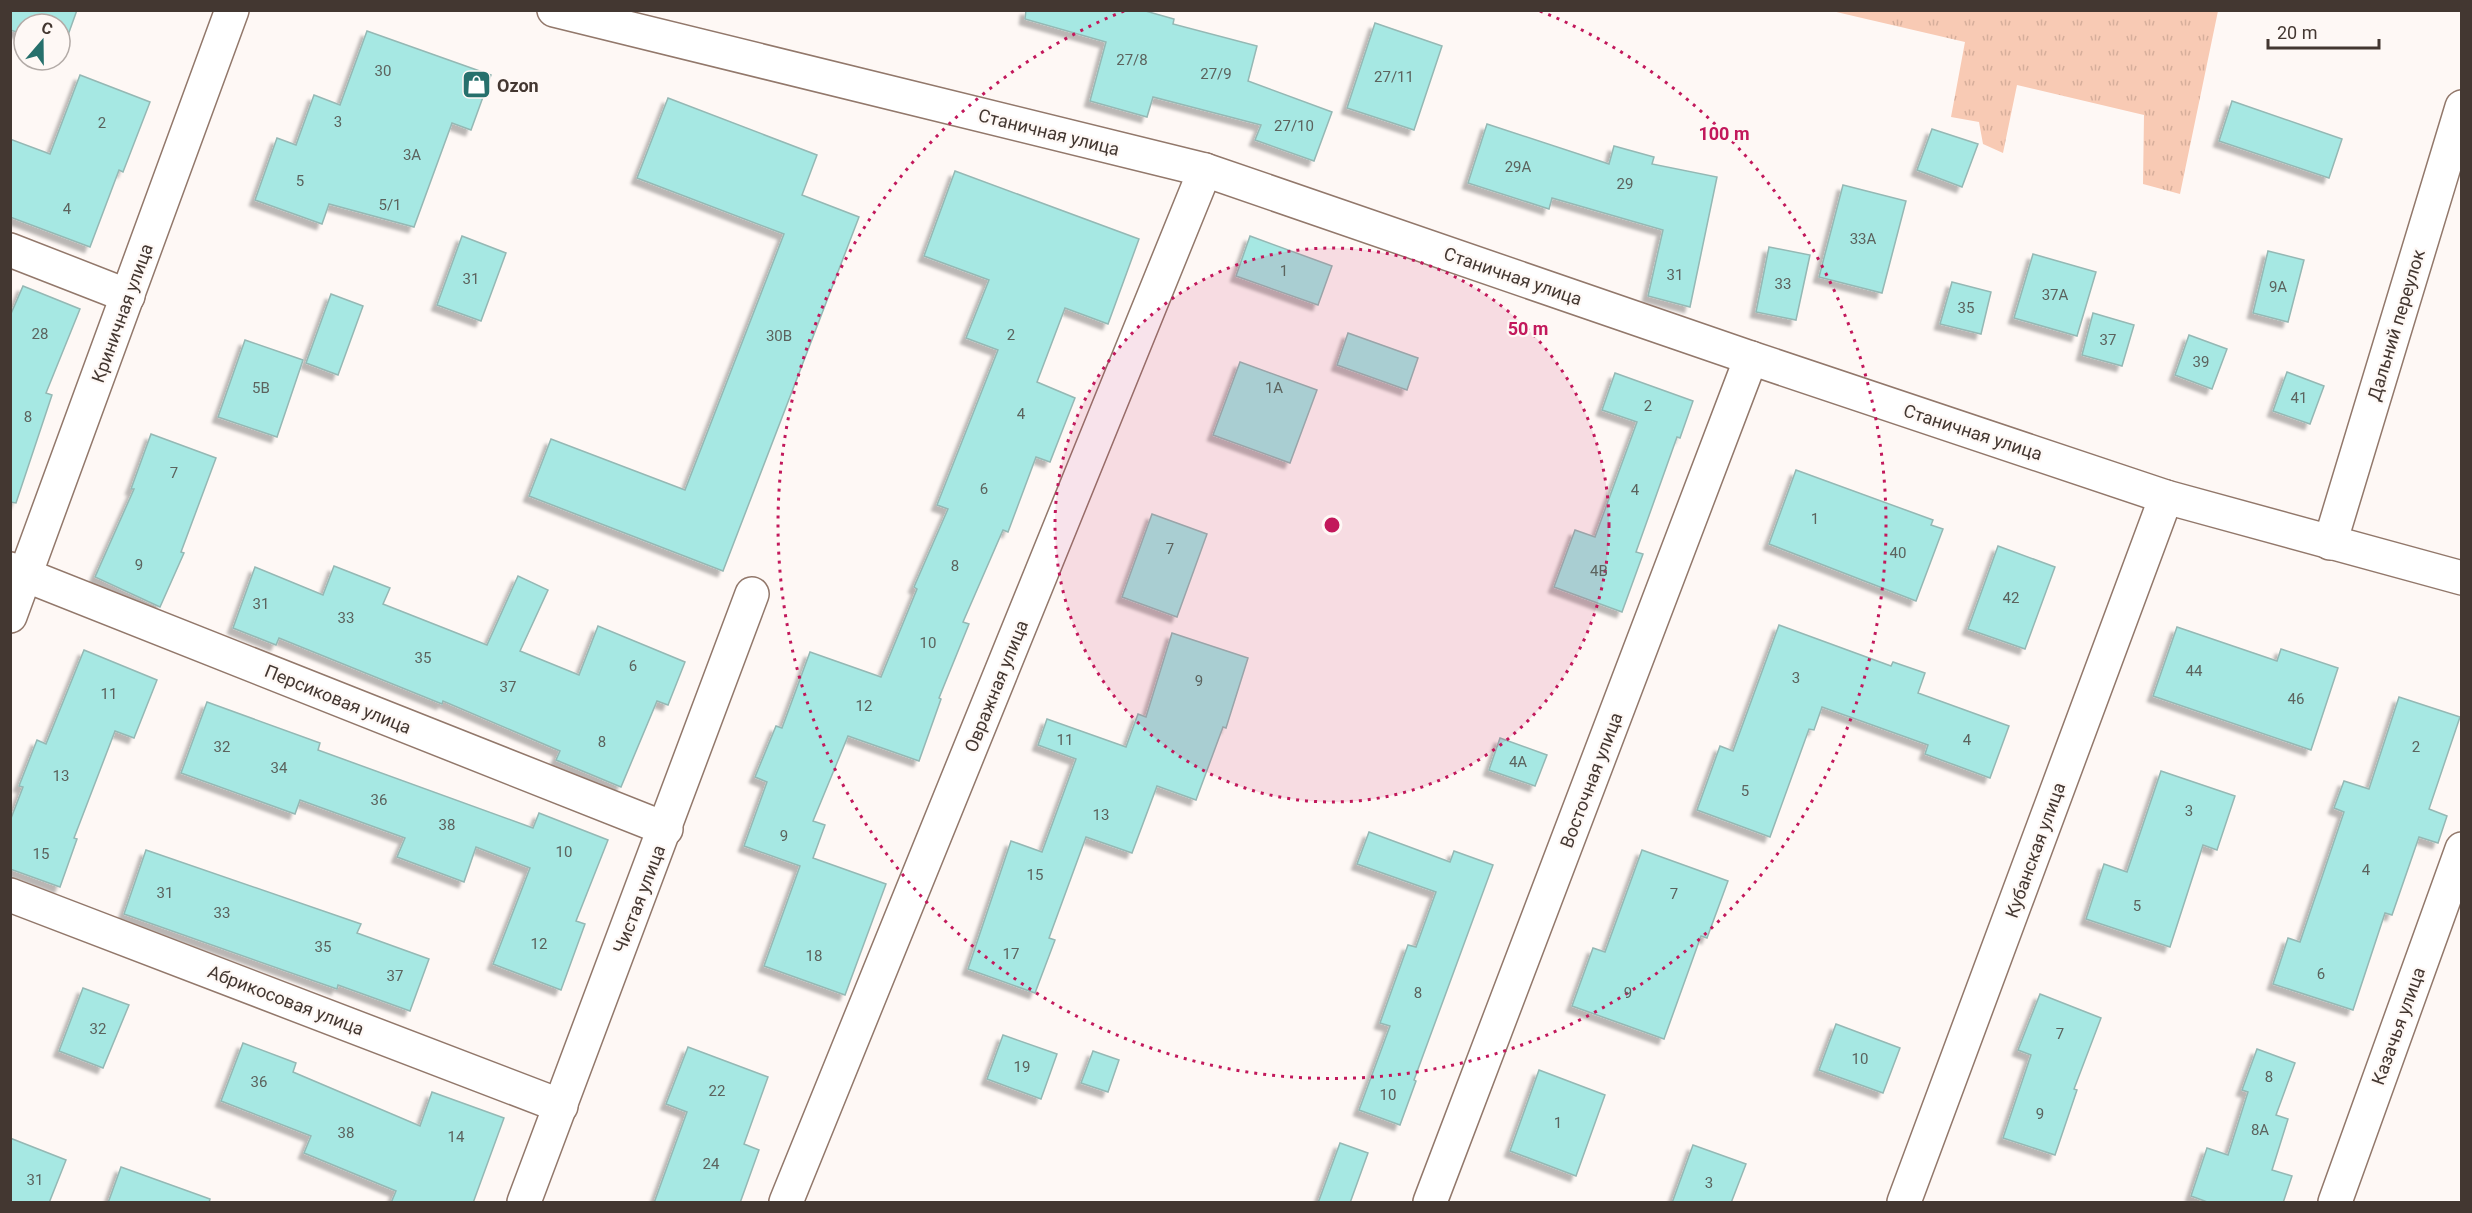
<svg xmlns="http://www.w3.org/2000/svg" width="2472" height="1213" font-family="Roboto,sans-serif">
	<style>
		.grass { fill: url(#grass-tufts) }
		.building { fill: #a6e8e3; stroke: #95b8b4; stroke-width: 1.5; filter: url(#shadow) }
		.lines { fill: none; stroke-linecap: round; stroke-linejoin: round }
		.minor-casing { stroke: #92786b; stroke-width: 36 }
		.minor { stroke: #fff; stroke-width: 33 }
		.ring { fill: none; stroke: #c2185b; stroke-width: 3; stroke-dasharray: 3 6 }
		.labels { text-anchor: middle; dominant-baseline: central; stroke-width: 4.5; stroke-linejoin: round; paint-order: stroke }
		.number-label { font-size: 15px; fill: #5c635e }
		.poi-label { font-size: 18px; font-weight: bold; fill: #433731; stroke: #fef8f5; text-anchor: start }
		.street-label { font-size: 18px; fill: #433731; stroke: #fef8f5 }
		.centre { fill: #c2185b; stroke: #fef8f5; stroke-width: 3 }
		.ring-label { font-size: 18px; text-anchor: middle; font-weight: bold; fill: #c2185b; stroke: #fef8f5; stroke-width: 4.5; stroke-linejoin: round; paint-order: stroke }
	</style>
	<defs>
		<pattern id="grass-tufts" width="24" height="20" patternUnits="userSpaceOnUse" patternTransform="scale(1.5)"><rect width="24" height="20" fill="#f8cab4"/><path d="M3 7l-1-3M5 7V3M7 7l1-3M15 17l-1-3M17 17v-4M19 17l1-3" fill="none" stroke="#d6ae9b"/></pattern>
		<filter id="shadow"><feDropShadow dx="-5.5" dy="5.5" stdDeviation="1.5" flood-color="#0004"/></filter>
	</defs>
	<rect width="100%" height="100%" fill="#fef8f5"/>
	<path class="grass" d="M1832,11H2218L2180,194L2143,184L2144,115L2017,85L2003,153L1983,144L1979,122L1951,117L1965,42Z"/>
	<g class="building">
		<path d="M10,10H77L63,49L60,48V24H24V34L10,30Z"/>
		<path d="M1026,10H1142L1174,19L1173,24L1257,46L1248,81L1332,112L1314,161L1255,140L1261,125L1153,97L1147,117L1090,101L1106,42L1025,19Z"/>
		<path d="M1375,23L1442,46L1414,130L1347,108Z"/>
		<path d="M367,31L491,75L471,130L452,123L414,227L329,204L322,224L255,200L277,138L296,145L314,95L340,105Z"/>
		<path d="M80,75L150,102L123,172L119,170L90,247L10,217V139L50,154Z"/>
		<path d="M668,98L817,155L802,195L859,217L723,571L529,496L551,439L685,490L784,234L637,178Z"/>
		<path d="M2232,101L2342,139L2329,178L2219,141Z"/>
		<path d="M1487,124L1609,164L1614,146L1654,157L1652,164L1717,177L1690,307L1648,296L1663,230L1552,198L1549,209L1468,183Z"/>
		<path d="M1932,129L1978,144L1962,187L1917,170Z"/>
		<path d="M955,171L1139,239L1108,324L1065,308L1037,382L1075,398L1050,462L1036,457L1008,532L1003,530L963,622L969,624L939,698L941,699L919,761L848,736L813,821L825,825L813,858L886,884L845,995L764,966L800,866L744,846L767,782L755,777L776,726L782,728L810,652L881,677L917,589L914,587L948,509L937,505L998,350L966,338L989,280L924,256Z"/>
		<path d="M1843,185L1906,201L1882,293L1819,277Z"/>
		<path d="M462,236L506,253L481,321L437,305Z"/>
		<path d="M1250,236L1332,266L1318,305L1236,276Z"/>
		<path d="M1769,247L1810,255L1796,320L1756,312Z"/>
		<path d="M2268,251L2304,260L2288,322L2253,313Z"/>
		<path d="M2033,254L2096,272L2077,336L2014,318Z"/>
		<path d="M1952,282L1991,292L1981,334L1940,324Z"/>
		<path d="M23,286L80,309L46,393L52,395L16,503L10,502V316Z"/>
		<path d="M331,294L363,306L338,375L306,363Z"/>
		<path d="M2093,313L2134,325L2122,366L2082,355Z"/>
		<path d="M1348,333L1418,358L1407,390L1337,365Z"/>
		<path d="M2189,335L2227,349L2212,389L2175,375Z"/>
		<path d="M245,340L303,360L277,437L218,417Z"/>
		<path d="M1240,362L1317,390L1290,463L1213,435Z"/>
		<path d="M2287,372L2324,386L2310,424L2273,411Z"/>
		<path d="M1615,373L1693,401L1680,438L1677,437L1636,552L1643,554L1622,612L1554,587L1575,530L1595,537L1637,422L1602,410Z"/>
		<path d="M151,434L216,458L181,552L184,553L160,607L95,577L134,489H131Z"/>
		<path d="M1796,470L1933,520L1931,525L1943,529L1916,601L1769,544Z"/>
		<path d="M1152,514L1207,534L1177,617L1122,597Z"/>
		<path d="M1998,546L2055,567L2025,649L1968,629Z"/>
		<path d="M334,566L390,588L383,604L487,645L518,576L548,590L520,651L579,675L598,626L685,662L668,705L657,701L621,787L556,760L560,751L443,701L442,704L279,638L276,645L233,628L255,567L323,595Z"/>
		<path d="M1779,625L1891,666L1893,662L1925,673L1918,693L2009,726L1990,778L1925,754L1928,745L1822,707L1814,730L1809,729L1770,837L1697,810L1720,746L1733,751Z"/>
		<path d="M2177,627L2277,661L2281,649L2338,668L2311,750L2153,696Z"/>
		<path d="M1172,633L1248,658L1226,728L1223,727L1196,800L1157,786L1132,853L1086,837L1049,938L1055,940L1035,993L968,969L1011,841L1042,852L1076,759L1038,745L1047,719L1126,747L1138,714L1146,717Z"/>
		<path d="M84,650L157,680L134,738L115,731L74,838L77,839L60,887L10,869V821L23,787L19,786L37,740L46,744Z"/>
		<path d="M2399,697L2460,717L2429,809L2447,816L2438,843L2419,837L2392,915L2385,913L2353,1010L2273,984L2288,938L2300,942L2344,812L2334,808L2344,781L2369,789Z"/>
		<path d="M207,702L320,743L318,750L533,828L539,813L608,840L576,921L585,924L561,990L493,964L530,868L476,847L464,882L397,857L405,838L300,800L295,814L181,773Z"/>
		<path d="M1500,738L1547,755L1535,786L1489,770Z"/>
		<path d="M2161,771L2235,796L2217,850L2203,845L2170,947L2086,919L2104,864L2127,872Z"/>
		<path d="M1369,832L1450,862L1454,851L1493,865L1414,1080L1416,1081L1400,1125L1359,1110L1390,1026L1380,1023L1408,945L1416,947L1436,892L1357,864Z"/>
		<path d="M146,850L361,924L357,933L429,959L410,1011L338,985L337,989L124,914Z"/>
		<path d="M1642,850L1728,881L1707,938L1701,936L1664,1039L1572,1006L1593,948L1605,952Z"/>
		<path d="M83,988L129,1005L103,1068L59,1051Z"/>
		<path d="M2040,994L2101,1018L2074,1089L2077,1090L2055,1155L2003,1138L2031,1055L2018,1050Z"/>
		<path d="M1836,1024L1900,1048L1883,1093L1819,1070Z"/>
		<path d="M1003,1035L1057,1054L1041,1099L987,1079Z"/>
		<path d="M243,1043L296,1063L293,1072L420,1126L432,1092L504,1118L473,1203H391L396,1191L304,1153L311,1136L221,1101Z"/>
		<path d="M688,1047L768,1077L744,1144L759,1150L740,1203H654L687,1112L666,1104Z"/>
		<path d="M2257,1049L2295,1063L2276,1115L2288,1119L2272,1170L2292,1176L2283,1203H2210L2191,1196L2207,1148L2228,1155L2248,1092L2242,1090Z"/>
		<path d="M1093,1051L1119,1060L1108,1092L1081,1083Z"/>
		<path d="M1539,1070L1605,1095L1576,1176L1510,1151Z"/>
		<path d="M10,1138L66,1160L49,1203H10Z"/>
		<path d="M1340,1143L1368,1153L1350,1203H1318Z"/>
		<path d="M1693,1145L1746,1164L1731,1203H1672Z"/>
		<path d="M121,1167L210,1199L209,1203H108Z"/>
	</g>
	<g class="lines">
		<defs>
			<g id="minor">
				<path d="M554,10L1205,170L1751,358L2166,497L2462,578"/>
				<path d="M10,250L128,296"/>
				<path d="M2330,543L2462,107"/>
				<path d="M10,569L666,829"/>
				<path d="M10,616L232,10"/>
				<path d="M10,895L561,1106"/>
				<path d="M524,1202L752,594"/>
				<path d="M786,1202L1205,170"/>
				<path d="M1430,1202L1751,358"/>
				<path d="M1904,1202L2166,497"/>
				<path d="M2335,1202L2462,849"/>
			</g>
		</defs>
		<use href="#minor" class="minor-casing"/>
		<use href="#minor" class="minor"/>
	</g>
	<circle cx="1332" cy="525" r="277" fill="#c2185b" fill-opacity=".12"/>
	<g class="ring">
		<circle cx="1332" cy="525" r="277"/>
		<path d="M1540 11A554 554 0 1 1 1124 11"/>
	</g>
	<defs>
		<symbol id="shop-square" viewBox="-11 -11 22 22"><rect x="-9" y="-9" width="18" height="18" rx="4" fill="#26706c" stroke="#fef8f5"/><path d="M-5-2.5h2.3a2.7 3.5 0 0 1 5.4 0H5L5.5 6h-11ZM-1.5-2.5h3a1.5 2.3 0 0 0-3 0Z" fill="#fff"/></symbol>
	</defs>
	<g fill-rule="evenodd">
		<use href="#shop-square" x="460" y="68" width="33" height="33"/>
	</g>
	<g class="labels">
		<g class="number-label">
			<text x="1132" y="60">27/8</text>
			<text x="383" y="71">30</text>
			<text x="1216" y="74">27/9</text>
			<text x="1394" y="77">27/11</text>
			<text x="338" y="122">3</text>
			<text x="102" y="123">2</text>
			<text x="1294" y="126">27/10</text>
			<text x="412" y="155">3А</text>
			<text x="1518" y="167">29А</text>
			<text x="300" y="181">5</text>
			<text x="1625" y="184">29</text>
			<text x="390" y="205">5/1</text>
			<text x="67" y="209">4</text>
			<text x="1863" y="239">33А</text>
			<text x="1284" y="271">1</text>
			<text x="1675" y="275">31</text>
			<text x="471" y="279">31</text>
			<text x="1783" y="284">33</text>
			<text x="2278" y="287">9А</text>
			<text x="2055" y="295">37А</text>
			<text x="1966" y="308">35</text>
			<text x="40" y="334">28</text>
			<text x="1011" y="335">2</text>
			<text x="779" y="336">30В</text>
			<text x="2108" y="340">37</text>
			<text x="2201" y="362">39</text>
			<text x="261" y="388">5В</text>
			<text x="1274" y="388">1А</text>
			<text x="2299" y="398">41</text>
			<text x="1648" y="406">2</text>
			<text x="1021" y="414">4</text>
			<text x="28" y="417">8</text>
			<text x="174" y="473">7</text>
			<text x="984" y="489">6</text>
			<text x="1635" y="490">4</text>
			<text x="1815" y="519">1</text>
			<text x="1170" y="549">7</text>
			<text x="1898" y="553">40</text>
			<text x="139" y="565">9</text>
			<text x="955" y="566">8</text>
			<text x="1599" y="571">4В</text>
			<text x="2011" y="598">42</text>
			<text x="261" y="604">31</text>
			<text x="346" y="618">33</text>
			<text x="928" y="643">10</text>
			<text x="423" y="658">35</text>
			<text x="633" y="666">6</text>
			<text x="2194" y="671">44</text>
			<text x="1796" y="678">3</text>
			<text x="1199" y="681">9</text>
			<text x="508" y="687">37</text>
			<text x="109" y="694">11</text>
			<text x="2296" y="699">46</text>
			<text x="864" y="706">12</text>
			<text x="1065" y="740">11</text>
			<text x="1967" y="740">4</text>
			<text x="602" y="742">8</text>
			<text x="222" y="747">32</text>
			<text x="2416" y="747">2</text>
			<text x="1518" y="762">4А</text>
			<text x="279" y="768">34</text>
			<text x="61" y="776">13</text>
			<text x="1745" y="791">5</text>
			<text x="379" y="800">36</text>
			<text x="2189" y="811">3</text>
			<text x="1101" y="815">13</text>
			<text x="447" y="825">38</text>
			<text x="784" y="836">9</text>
			<text x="564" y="852">10</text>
			<text x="41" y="854">15</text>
			<text x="2366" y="870">4</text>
			<text x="1035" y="875">15</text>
			<text x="165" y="893">31</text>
			<text x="1674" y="894">7</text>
			<text x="2137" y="906">5</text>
			<text x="222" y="913">33</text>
			<text x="539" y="944">12</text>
			<text x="323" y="947">35</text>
			<text x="1011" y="954">17</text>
			<text x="814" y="956">18</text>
			<text x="2321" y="974">6</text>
			<text x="395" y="976">37</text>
			<text x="1418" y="993">8</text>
			<text x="1628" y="993">9</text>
			<text x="98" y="1029">32</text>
			<text x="2060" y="1034">7</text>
			<text x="1860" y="1059">10</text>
			<text x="1022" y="1067">19</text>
			<text x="2269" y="1077">8</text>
			<text x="259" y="1082">36</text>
			<text x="717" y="1091">22</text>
			<text x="1388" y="1095">10</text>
			<text x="2040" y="1114">9</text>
			<text x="1558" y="1123">1</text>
			<text x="2260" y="1130">8А</text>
			<text x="346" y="1133">38</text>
			<text x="456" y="1137">14</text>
			<text x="711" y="1164">24</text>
			<text x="35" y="1180">31</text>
			<text x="1709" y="1183">3</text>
		</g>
		<g class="poi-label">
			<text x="497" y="85">Ozon</text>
		</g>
		<g class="street-label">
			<text transform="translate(1049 132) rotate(14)">Станичная улица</text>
			<text transform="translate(1513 276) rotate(19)">Станичная улица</text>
			<text transform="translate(122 313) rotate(-70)">Криничная улица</text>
			<text transform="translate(2396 325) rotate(-73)">Дальний переулок</text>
			<text transform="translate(1973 432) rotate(18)">Станичная улица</text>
			<text transform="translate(996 686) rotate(-68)">Овражная улица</text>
			<text transform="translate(338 699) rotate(22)">Персиковая улица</text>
			<text transform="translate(1591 780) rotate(-69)">Восточная улица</text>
			<text transform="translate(2035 850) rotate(-70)">Кубанская улица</text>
			<text transform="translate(639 899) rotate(-69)">Чистая улица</text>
			<text transform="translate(286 1000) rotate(21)">Абрикосовая улица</text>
			<text transform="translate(2398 1026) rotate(-70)">Казачья улица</text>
		</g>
	</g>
	<circle cx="1332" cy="525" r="9" class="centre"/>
	<g class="ring-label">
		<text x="1724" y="140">100 m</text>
		<text x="1528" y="335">50 m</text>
	</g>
	<rect width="2472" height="1213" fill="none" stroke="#433731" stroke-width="24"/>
	<g transform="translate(42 42) rotate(20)"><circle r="28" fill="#fef8f5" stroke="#b3aba7" stroke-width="1.5"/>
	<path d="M0-4.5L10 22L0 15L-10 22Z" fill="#26706c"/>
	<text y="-9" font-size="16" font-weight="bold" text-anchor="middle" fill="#433731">С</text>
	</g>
	<path d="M2268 39v9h111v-9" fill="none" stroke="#433731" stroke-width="3"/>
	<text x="2277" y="39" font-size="18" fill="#433731" stroke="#fef8f5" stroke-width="4.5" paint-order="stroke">20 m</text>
</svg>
